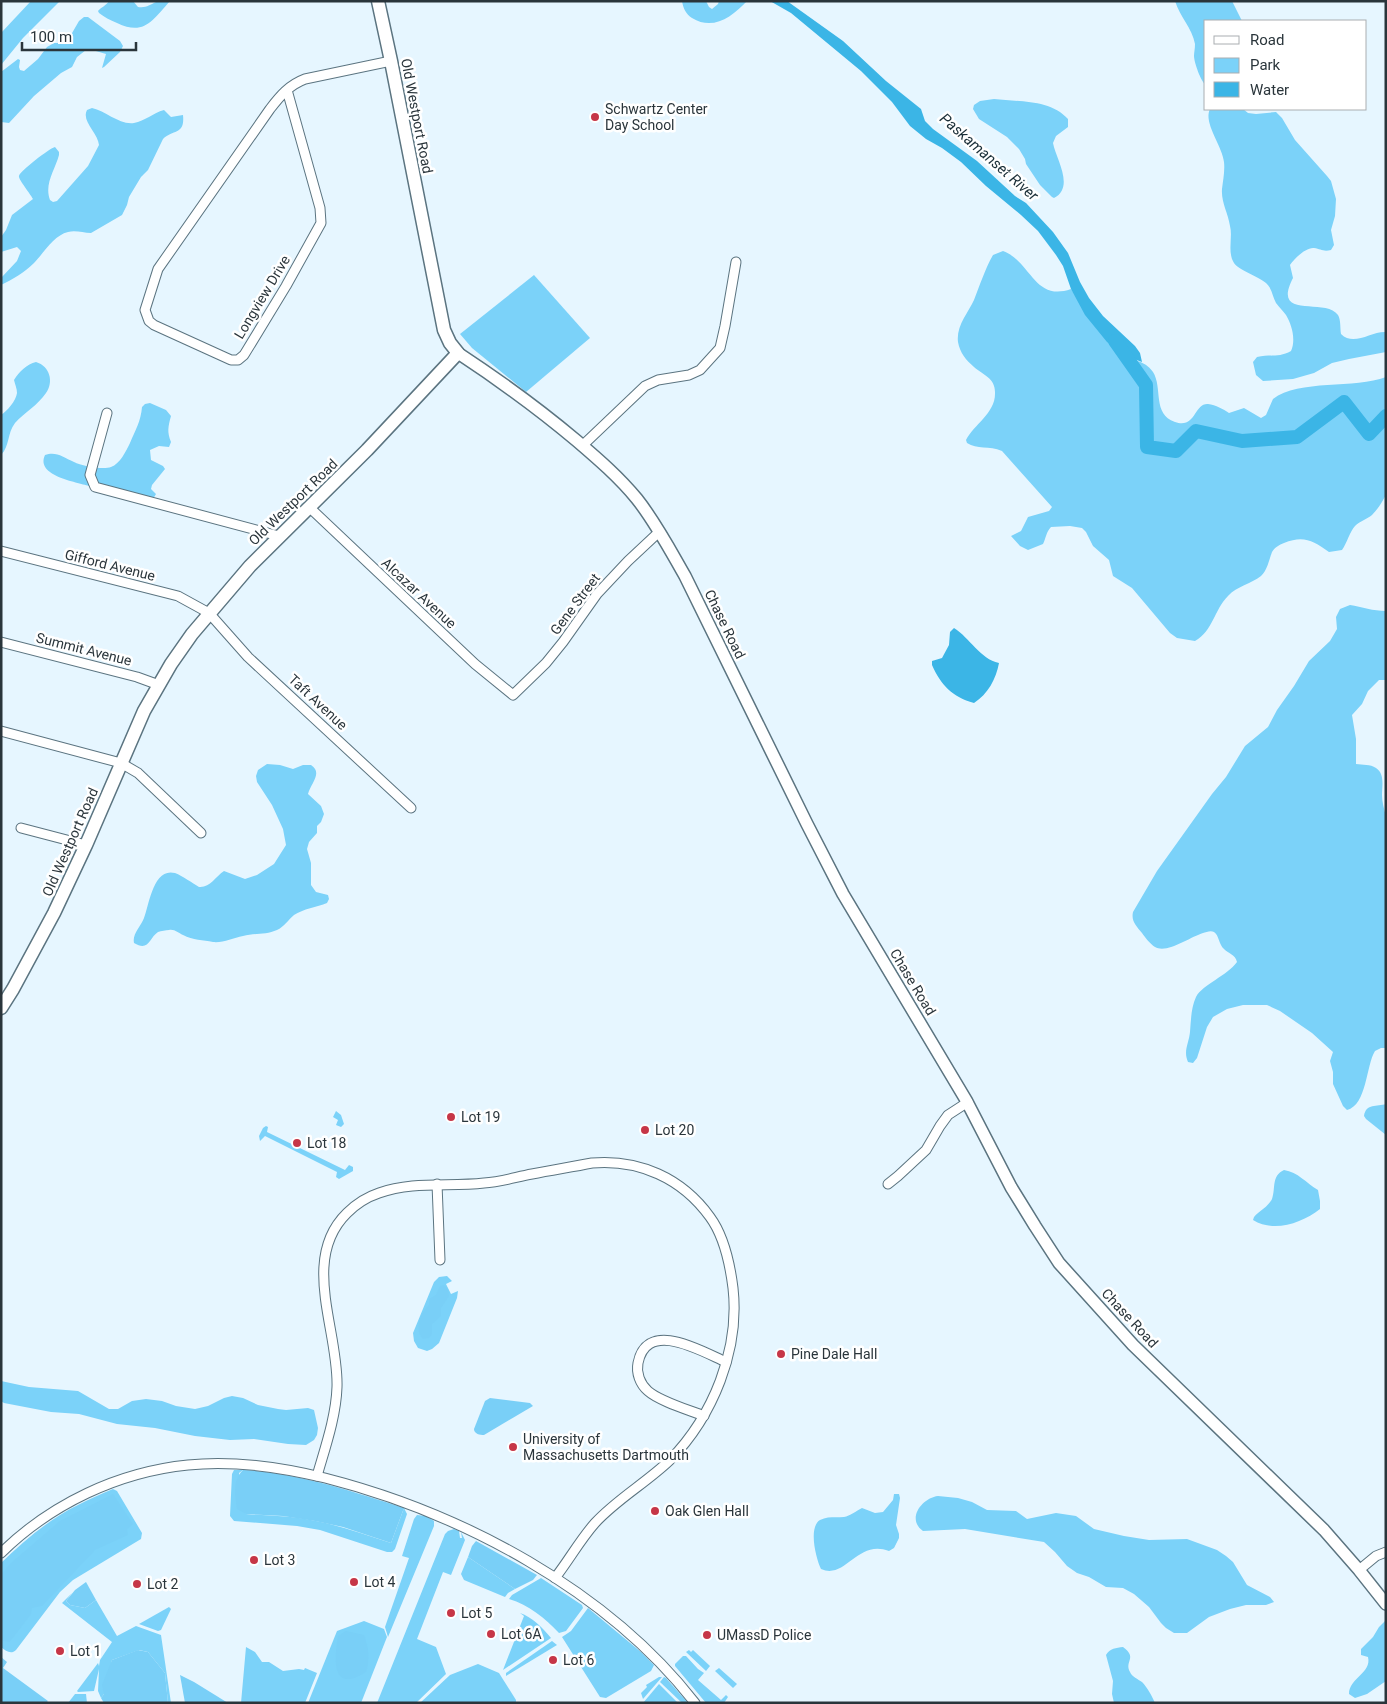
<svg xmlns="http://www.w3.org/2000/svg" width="1387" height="1704" font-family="Roboto,sans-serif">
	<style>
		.green { fill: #7bd2f9 }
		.forest { fill: #79cff7 }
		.water { fill: #3bb5e6 }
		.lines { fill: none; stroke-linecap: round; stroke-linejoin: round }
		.river { stroke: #3bb5e6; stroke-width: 14 }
		.minor-casing { stroke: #5b7480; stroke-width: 11 }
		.tertiary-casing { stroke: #5b7480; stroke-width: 14 }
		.secondary-casing { stroke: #5b7480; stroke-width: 15 }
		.minor { stroke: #fff; stroke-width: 9 }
		.tertiary { stroke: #fff; stroke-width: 11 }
		.secondary { stroke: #fff; stroke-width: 12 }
		.poi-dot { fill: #c63647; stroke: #fff; stroke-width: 2 }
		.labels { text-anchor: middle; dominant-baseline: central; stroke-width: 5; stroke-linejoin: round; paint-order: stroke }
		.poi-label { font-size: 14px; fill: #2a353b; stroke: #fff; text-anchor: start }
		.street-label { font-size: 14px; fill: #2a353b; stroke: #fff }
		.water-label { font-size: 15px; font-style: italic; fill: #1b2f38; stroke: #fff }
	</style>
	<rect width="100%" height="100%" fill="#e6f6ff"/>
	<g class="green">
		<path d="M31,1H60L23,38L1,65V33Z"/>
		<path d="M109,1H133L138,7C147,8 149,5 156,2C160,0 166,1 170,1C152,21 144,36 117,23C110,20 104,17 99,13L98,11C101,7 106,6 109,1Z"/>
		<path d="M682,1H706L709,7L712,9L718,4L719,1H747C732,17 713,31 692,18C686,14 683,8 682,1Z"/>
		<path d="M1175,1H1232L1242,21H1206V85C1201,82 1194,62 1194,56C1194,52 1195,49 1195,44C1192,28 1180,17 1175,1Z"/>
		<path d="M84,17H88L120,41L123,46L120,52L104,67L102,68L106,54L89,49L86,50L77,57L72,67L61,73L34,96L9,123L1,122V72L18,59L20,60L19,67L20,70L24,71L38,59L47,47L54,43H61L68,40L79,21Z"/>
		<path d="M994,99C1018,102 1050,99 1068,119V127L1056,136L1053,143C1056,159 1075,187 1054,198L1052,197L1040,185L1026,164L1025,159L1019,149L1007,137L979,119L973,109L974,105L980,101Z"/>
		<path d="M92,108C106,111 119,125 134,123C145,121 153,113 164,110L171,117L183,115C185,135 174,129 163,139L148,170L141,177L129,197L127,205L122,215L91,233C83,233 76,230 68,232C54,235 43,254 34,263C24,273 13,279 1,285V278L17,261L21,251L17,247L1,252V237L6,230L12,215L33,199C30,193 18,179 19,176C20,171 50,148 55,147L59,152V155C55,170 44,184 50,200L53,202L57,201L88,166L99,145C98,133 81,121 87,110Z"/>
		<path d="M1210,109H1243L1248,113L1256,114L1276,112L1282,118L1295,140L1327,176L1331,181L1336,199L1335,216L1331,230L1334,245L1331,250C1323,252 1321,249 1314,248C1306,247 1294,259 1290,265L1293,278C1271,321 1325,297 1338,315C1341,320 1340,328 1341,334C1354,347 1371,331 1386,332V352L1349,359L1332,363L1314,373L1293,379L1263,381L1256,375L1253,362L1257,357C1270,354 1279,358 1291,351C1296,340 1292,325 1286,315C1283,311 1279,307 1276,303C1272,296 1272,288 1266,283C1258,276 1238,270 1234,263C1227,252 1233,237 1230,226C1228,213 1221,202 1222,189C1223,180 1225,171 1224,162C1222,145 1203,123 1210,109Z"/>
		<path d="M1003,251C1031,261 1034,302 1071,289C1080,303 1091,315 1102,328C1109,336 1116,346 1124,354C1132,362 1144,359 1153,372C1163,388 1152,414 1175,422C1196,429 1194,403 1208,404C1216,405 1223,409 1229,413L1244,408L1261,418L1266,415L1273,399C1299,379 1355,389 1386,377V495C1382,502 1378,509 1372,515C1367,519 1360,521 1355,526C1350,531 1347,543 1342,550L1329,552C1313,541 1304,535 1284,543C1279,545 1275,547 1272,552C1269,560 1267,571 1261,576C1251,584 1237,586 1228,596C1214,610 1213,631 1195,641L1177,638L1170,633L1132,588L1113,576L1109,560L1093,546L1086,532L1082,528L1070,526L1051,527C1046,532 1046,538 1043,544L1028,550L1020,546L1011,536L1021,531L1028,517L1049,511L1052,507L1002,451C989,445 977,450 967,443L966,440C974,424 996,413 995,392C995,378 983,375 974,367C966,360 960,353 958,342C956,326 968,313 974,300C980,285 985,269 993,255Z"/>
		<path d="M534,275L590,338L526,392L472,348L460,334Z"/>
		<path d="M36,362C50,366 54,382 46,393C38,405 24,413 15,423C7,433 10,446 1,455V415C7,411 16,401 17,393C17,389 15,384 14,380C19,372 27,364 36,362Z"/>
		<path d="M150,403L166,410L171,416C168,427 167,432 171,442L169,447L159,446L150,450L151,460L163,466L165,469L152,485L151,489L156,494L153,499C144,498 132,500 122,498C111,495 100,490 89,486C77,482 35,476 45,455C56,451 63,457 74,462C82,466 103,470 111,467C120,464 126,451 130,443C135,431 141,421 142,407L145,404Z"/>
		<path d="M1350,605C1362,607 1373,611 1386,611V680H1379L1368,691L1362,704L1352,715L1356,739V764C1363,765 1370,764 1376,768C1385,774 1382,786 1382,795C1382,802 1384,809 1386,816V1048H1381L1375,1051C1366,1065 1367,1105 1347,1110L1343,1106L1333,1084V1072L1330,1061L1333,1052L1312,1033L1280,1011L1267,1005H1243L1227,1009L1213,1017L1207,1027L1197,1058L1193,1063L1188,1062C1183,1051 1189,1043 1190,1032C1191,1020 1191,1008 1196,997C1203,984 1227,976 1237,962C1235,954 1229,954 1224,949C1219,945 1219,935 1214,932C1211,930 1206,932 1203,933C1190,937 1167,954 1155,947C1150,944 1145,937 1142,933C1136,926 1131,921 1133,912L1157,871L1212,794L1226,777L1245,746L1268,727L1277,710L1294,686L1309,661L1330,641L1337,629L1336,617L1340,609Z"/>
		<path d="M267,764L280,765L293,769L303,765H311C323,773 311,783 308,794L321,806L324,814L321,822L317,826V833L309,842L307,849L311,863V885L316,892L328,895L329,899L327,903C317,907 303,909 294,915C288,920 284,927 277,930C266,935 254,933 243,936C233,938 223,943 213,942C203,940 193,940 183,935C178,933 175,929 169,930C166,930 161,931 158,932C149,938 149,952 134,943C132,934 141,926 144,918C149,906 153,867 175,873C183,876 192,883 199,887C210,888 215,877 224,871L245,879L257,875L274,864L286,845L283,829L272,805L257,782L256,776L258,770Z"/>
		<path d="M1386,1104V1135L1366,1119L1364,1116C1366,1103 1377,1107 1386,1104Z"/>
		<path d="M336,1111L341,1115L344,1124L341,1127L336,1125L338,1120L333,1117Z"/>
		<path d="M266,1126L268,1127L267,1132L345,1170L349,1165L353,1167V1171L339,1179L336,1177L337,1172L265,1136L260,1141L259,1136L263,1128Z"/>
		<path d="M1284,1170C1298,1172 1306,1183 1318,1190L1320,1201V1209C1302,1223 1274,1233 1253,1220L1254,1217C1259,1211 1268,1207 1272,1199C1276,1188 1271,1176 1284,1170Z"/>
		<path d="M447,1276L452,1281L446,1284L451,1294L458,1291L457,1298L439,1343L432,1349L427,1351L418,1348L414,1341L413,1333L434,1282L439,1277Z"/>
		<path d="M1,1381L29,1387L78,1391L109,1409H118L132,1401L146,1399L162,1401L176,1406L195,1409L208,1406L224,1398L232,1396L243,1398L258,1405L278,1409L286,1410L308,1408L314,1410L318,1428L317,1435L314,1440L306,1445L288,1444L254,1439L230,1440L195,1436L155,1428L117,1424L79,1414L51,1412L4,1403L1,1401Z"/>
		<path d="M234,1470H243L239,1473L246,1514C270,1516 293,1516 316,1521C342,1526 366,1535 391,1543L404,1508L407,1514L395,1549L392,1552H387L320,1530L297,1526L234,1521L230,1516L232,1474Z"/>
		<path d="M113,1489L117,1491L142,1533L141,1539L73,1580L60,1592L16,1650C11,1655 6,1651 1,1647V1563C24,1541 49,1519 78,1505C89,1499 101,1494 113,1489Z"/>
		<path d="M894,1494H899L900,1498L896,1525L899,1534V1538L894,1548L889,1551C857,1539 846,1580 821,1569C816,1559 808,1527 820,1520C828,1516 836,1518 844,1517C850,1516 856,1511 862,1508L875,1513L883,1512L893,1500Z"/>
		<path d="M938,1496L958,1498L972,1502L987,1510L1016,1511L1027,1519L1056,1513L1076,1516L1094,1529L1124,1536L1149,1540L1187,1539L1217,1550L1226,1556L1233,1562L1247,1585L1270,1597L1274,1602L1266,1605H1246L1230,1609L1209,1617L1187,1633H1174L1166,1628L1161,1623L1149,1607L1134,1594L1123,1588L1106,1587L1089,1577L1077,1573L1067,1566L1055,1552L1044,1542L965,1529L923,1531C906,1519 922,1498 938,1496Z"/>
		<path d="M417,1515L426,1516L434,1521V1526L388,1637L385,1627L409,1558L402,1556L414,1519Z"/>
		<path d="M454,1529L459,1531L460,1538H462L461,1532L465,1540L451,1575L443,1572L417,1639L436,1647L446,1674L416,1703H377L445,1534L448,1531Z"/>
		<path d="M468,1557L515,1589L508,1593L505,1597L464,1580L461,1574Z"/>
		<path d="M541,1578L582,1605L583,1608L566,1631L559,1633C545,1618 529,1605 509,1599L512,1595Z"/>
		<path d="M72,1593L66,1601L70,1605L85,1608L96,1600L117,1636L136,1626L161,1635L171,1703H168L165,1673L148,1652L139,1650L112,1660L104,1694L101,1698L98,1691L99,1669L94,1691L78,1692L77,1691L98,1663L99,1666L100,1660L112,1642L62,1603Z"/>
		<path d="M169,1607L171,1609L161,1630L158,1631L139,1624Z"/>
		<path d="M588,1608L641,1652L654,1665L651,1671L606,1698L600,1697L562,1637L571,1631Z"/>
		<path d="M520,1613C532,1617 543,1628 551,1638L503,1670L524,1616Z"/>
		<path d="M364,1621L384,1629L387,1637L361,1703H308L337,1631Z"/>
		<path d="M1385,1621L1386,1681L1367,1694L1355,1698L1349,1694C1349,1678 1372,1673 1368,1657L1361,1655V1649L1373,1637L1379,1627Z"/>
		<path d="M552,1641L557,1645L506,1676V1673Z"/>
		<path d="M246,1647L255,1652L262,1662H269L283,1671L299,1669L304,1670L305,1668L317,1673L305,1703H241Z"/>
		<path d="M1123,1647C1138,1658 1124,1661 1130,1672C1132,1677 1138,1679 1142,1682C1147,1687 1152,1696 1155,1703H1114L1112,1694L1113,1681L1106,1655C1110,1648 1116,1648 1123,1647Z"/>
		<path d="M689,1650L691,1652L693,1650L710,1666L706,1671L686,1652Z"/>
		<path d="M683,1656H686L698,1669L704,1673L698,1680L721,1700L726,1695L728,1697L724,1703H706L675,1666V1664Z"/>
		<path d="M478,1664L499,1673L516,1700V1703H420L450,1675Z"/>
		<path d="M719,1668L737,1684L733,1688L715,1671Z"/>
		<path d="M659,1677H662L643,1699L641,1693L647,1687L646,1685Z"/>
		<path d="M664,1677L666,1678L688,1703H682L660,1682Z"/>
		<path d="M659,1684L678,1703H643Z"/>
		<path d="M75,1694H86L87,1703H68Z"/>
	</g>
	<g class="forest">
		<path d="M444,1285L448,1289L449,1296L441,1308V1316L432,1324V1334L429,1338L423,1339C414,1329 420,1313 429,1305V1299L436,1295L440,1286Z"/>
		<path d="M490,1398L530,1403L533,1406L484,1435C480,1435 474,1434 474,1429L485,1401Z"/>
		<path d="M243,1470C295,1472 355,1492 404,1508L391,1543L343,1527L315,1521L283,1516L246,1514L237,1509C235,1495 232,1481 243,1470Z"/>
		<path d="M113,1494L133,1524L127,1529L128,1535L95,1550L42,1606L32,1608L31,1614L12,1639L9,1642L1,1640V1575L10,1564L60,1521Z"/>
		<path d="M476,1541L537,1575L533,1580L515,1589L468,1557L472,1546Z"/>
		<path d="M86,1582L96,1600L85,1608L70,1605L66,1601L75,1590Z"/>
		<path d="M346,1631L364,1635C369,1648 370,1659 366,1672C331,1694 334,1660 338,1636Z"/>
		<path d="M138,1650L148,1652L165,1673L168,1703H104L101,1698L104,1694L102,1685L112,1660Z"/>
		<path d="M1,1657L7,1662L3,1668L48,1701L46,1703H1Z"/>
		<path d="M180,1675L194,1682L228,1703H185Z"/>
	</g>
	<g class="water">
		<path d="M770,1H787L843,41L886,81L921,109L925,121L933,129L977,161L1015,196L1026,203L1053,232L1068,253L1080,282L1089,298L1103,316L1135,346L1140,353L1142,362L1126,356L1107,342L1085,315L1071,289L1063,266L1056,255L1038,231L1021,215L986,186L961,162L942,148L926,139L910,126L892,102L861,71L791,13Z"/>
		<path d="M954,628C970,638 980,659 999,663C996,679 988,694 974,703C952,697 941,685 932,665V661L942,658L949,645L950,632Z"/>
	</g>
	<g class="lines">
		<path class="river" d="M1115,341L1146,385L1147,447L1176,451L1196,431L1242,441L1297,437L1344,402L1369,434L1386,416"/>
		<defs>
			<g id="minor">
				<path d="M287,90L320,208L321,223L286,286L244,355L238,360H231L154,325L149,321L145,310L158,269L270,109C280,96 289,85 305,79L391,61"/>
				<path d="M107,413L90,475L95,487L279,536"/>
				<path d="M582,446L645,386L658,380L689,375L700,370L720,348L725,326L736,262"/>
				<path d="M309,507L475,664L513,695L546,663L563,642L597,594L628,561L659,532"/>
				<path d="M1,551L178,596L209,613L248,657L411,808"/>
				<path d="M1,642L137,677L159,685"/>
				<path d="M1,731L121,763L138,773L201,833"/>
				<path d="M21,828L86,845"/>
				<path d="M437,1184L440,1260"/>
				<path d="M888,1184L898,1176L926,1150L940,1126L948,1115L968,1102"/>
				<path d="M704,1416C689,1410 659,1401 648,1391C640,1384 636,1373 638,1363C647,1318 703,1352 726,1362"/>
				<path d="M317,1476C325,1448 336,1417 337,1387C339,1331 300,1259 347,1213C356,1204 367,1197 379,1193C413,1181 449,1187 484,1183C501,1182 516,1177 532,1174C552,1170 572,1167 592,1163C639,1159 682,1178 710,1217C724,1236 730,1264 733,1288C740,1350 713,1416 670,1460C646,1483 617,1499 595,1523C580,1540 569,1560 555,1578"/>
				<path d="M1,1553C51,1504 118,1472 188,1465C234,1460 280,1467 325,1478C462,1513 607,1590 695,1703"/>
				<path d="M1359,1570L1376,1556L1386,1552"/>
			</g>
			<path id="tertiary" d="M458,353C499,380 539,409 577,441C598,459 619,477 637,499C656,523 670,550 685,576L807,824L843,894L966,1100L1011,1187L1035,1226L1059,1263L1133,1345L1324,1530L1359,1570L1386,1604"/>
			<path id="secondary" d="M1,1008L13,989L54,913L86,845L144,711L171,664L192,634L250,566L367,450L458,353L450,343L444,330L391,61L378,1"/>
		</defs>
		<use href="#minor" class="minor-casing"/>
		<use href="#tertiary" class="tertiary-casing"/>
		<use href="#secondary" class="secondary-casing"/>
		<use href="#minor" class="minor"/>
		<use href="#tertiary" class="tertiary"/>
		<use href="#secondary" class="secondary"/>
	</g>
	<g class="poi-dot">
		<circle cx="595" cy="117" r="5"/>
		<circle cx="451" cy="1117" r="5"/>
		<circle cx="645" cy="1130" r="5"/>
		<circle cx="297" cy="1143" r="5"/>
		<circle cx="781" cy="1354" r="5"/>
		<circle cx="513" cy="1447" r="5"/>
		<circle cx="655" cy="1511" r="5"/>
		<circle cx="254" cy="1560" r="5"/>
		<circle cx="354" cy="1582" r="5"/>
		<circle cx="137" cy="1584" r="5"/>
		<circle cx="451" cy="1613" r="5"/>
		<circle cx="491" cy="1634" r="5"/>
		<circle cx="707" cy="1635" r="5"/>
		<circle cx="60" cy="1651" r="5"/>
		<circle cx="553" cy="1660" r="5"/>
	</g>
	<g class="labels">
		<g class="poi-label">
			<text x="605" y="109">Schwartz Center<tspan x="605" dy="16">Day School</tspan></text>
			<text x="461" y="1117">Lot 19</text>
			<text x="655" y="1130">Lot 20</text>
			<text x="307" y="1143">Lot 18</text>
			<text x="791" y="1354">Pine Dale Hall</text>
			<text x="523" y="1439">University of<tspan x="523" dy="16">Massachusetts Dartmouth</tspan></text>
			<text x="665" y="1511">Oak Glen Hall</text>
			<text x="264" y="1560">Lot 3</text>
			<text x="364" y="1582">Lot 4</text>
			<text x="147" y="1584">Lot 2</text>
			<text x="461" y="1613">Lot 5</text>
			<text x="501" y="1634">Lot 6A</text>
			<text x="717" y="1635">UMassD Police</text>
			<text x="70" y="1651">Lot 1</text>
			<text x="563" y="1660">Lot 6</text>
		</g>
		<g class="street-label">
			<text transform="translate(417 116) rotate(79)">Old Westport Road</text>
			<text transform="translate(262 297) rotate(-59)">Longview Drive</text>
			<text transform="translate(293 502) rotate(-44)">Old Westport Road</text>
			<text transform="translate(110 565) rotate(14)">Gifford Avenue</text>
			<text transform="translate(419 593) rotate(43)">Alcazar Avenue</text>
			<text transform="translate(575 604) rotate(-53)">Gene Street</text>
			<text transform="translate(725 624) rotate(64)">Chase Road</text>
			<text transform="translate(84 649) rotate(14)">Summit Avenue</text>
			<text transform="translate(318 702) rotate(43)">Taft Avenue</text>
			<text transform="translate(70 842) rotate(-66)">Old Westport Road</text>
			<text transform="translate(913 982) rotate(59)">Chase Road</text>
			<text transform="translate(1130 1318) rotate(47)">Chase Road</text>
		</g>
		<g class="water-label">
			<text transform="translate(989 157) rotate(41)">Paskamanset River</text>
		</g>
	</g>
	<rect width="1387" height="1704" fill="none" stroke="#2a353b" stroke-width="5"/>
	<rect x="1204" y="20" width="162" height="90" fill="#ffffff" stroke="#aaaeb1"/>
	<rect x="1214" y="36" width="25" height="8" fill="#ffffff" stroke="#aaaeb1"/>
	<text x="1250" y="45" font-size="15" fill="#2a353b">Road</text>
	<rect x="1214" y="58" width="25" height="15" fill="#7bd2f9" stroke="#aaaeb1"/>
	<text x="1250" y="70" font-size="15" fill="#2a353b">Park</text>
	<rect x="1214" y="82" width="25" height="15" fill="#3bb5e6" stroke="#aaaeb1"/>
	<text x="1250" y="95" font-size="15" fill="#2a353b">Water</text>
	<path d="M22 42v8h114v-8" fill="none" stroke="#2a353b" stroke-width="2.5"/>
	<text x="30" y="42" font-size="15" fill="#2a353b" stroke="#ffffff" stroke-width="4" paint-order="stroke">100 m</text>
</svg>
